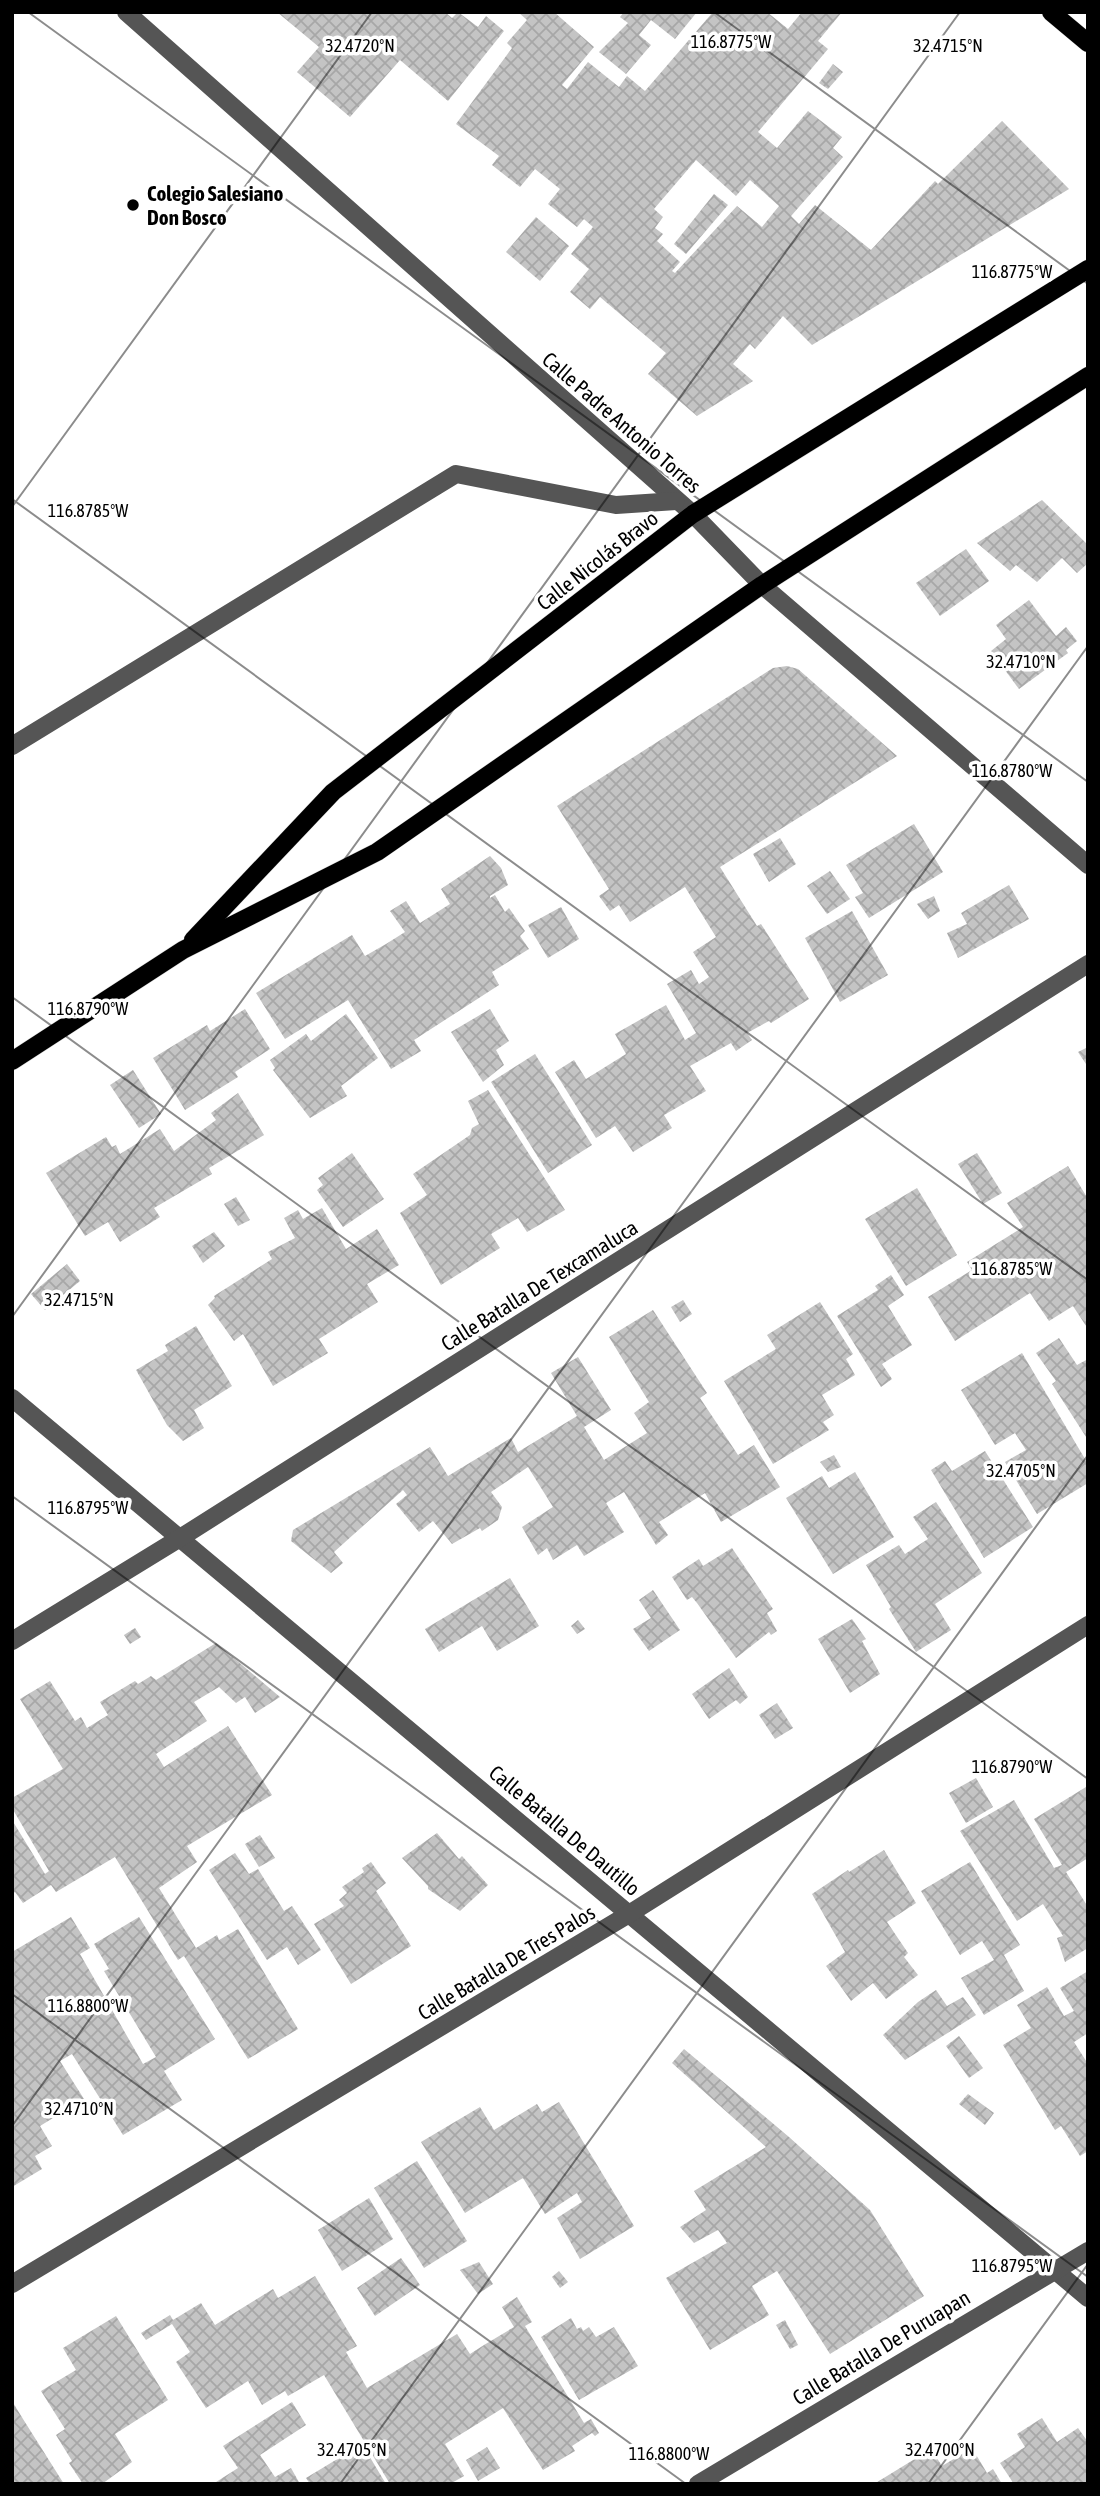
<svg xmlns="http://www.w3.org/2000/svg" width="1100" height="2496" font-family="'Asap Condensed',sans-serif">
	<style>
		.building { fill: url(#building-cross-hatch); fill-rule: evenodd }
		.lines { fill: none; stroke-linecap: round; stroke-linejoin: round }
		.major-casing { stroke: #dbdbdb; stroke-width: 19 }
		.minor { stroke: #555; stroke-width: 18 }
		.major { stroke: #000; stroke-width: 18 }
		.ticks { fill: none; stroke: #000; stroke-width: 2; stroke-opacity: 0.45 }
		.poi-dot { fill: #000; stroke: #fff; stroke-width: 2.5 }
		.labels { text-anchor: middle; dominant-baseline: central; stroke-width: 7; stroke-linejoin: round; paint-order: stroke }
		.poi-label { font-size: 21px; font-weight: bold; fill: #000; stroke: #fff; text-anchor: start }
		.street-label { font-size: 21px; fill: #000; stroke: #fff }
		.ticks-label { font-size: 18px; text-anchor: middle; fill: #000; stroke: #fff; stroke-width: 7; stroke-linejoin: round; paint-order: stroke }
	</style>
	<defs>
		<pattern id="building-cross-hatch" width="8" height="8" patternUnits="userSpaceOnUse" patternTransform="scale(1.75)"><rect width="8" height="8" fill="#c4c4c4"/><path d="M0 0l8 8M0 8l8-8" fill="none" stroke="#a7a7a7"/></pattern>
	</defs>
	<rect width="100%" height="100%" fill="#fff"/>
	<g class="building">
		<path d="M277,12H445L452,18L458,12L478,27L486,16L504,31L448,101L400,60L350,117L297,72L319,47Z"/>
		<path d="M518,12H554L594,47L562,85L567,89L588,62L619,87L627,76L645,91L713,12H767L788,29L802,12H842L818,41L828,49L758,132L777,148L808,111L842,137L833,148L843,157L791,216L799,224L815,205L871,250L935,181L938,184L1002,121L1069,189L812,345L783,316L755,349L750,344L733,364L753,381L697,416L648,374L666,353L600,297L590,309L570,292L589,269L571,254L593,227L584,219L577,227L548,204L560,189L535,169L520,187L492,165L499,156L456,124L512,48L507,43L527,20ZM696,160L736,196L750,180L779,206L762,227L737,206L675,273L672,271L680,262L657,241L663,234L655,228L663,217L654,209Z"/>
		<path d="M624,12H697L675,39L651,20L639,35L651,45L626,74L599,52L628,23L620,17Z"/>
		<path d="M833,64L843,72L828,89L819,83Z"/>
		<path d="M714,194L728,205L686,254L674,244Z"/>
		<path d="M536,217L569,246L540,281L506,252Z"/>
		<path d="M1042,500L1088,545V563L1077,573L1062,558L1037,582L1016,565L1010,571L977,543Z"/>
		<path d="M966,549L989,581L940,616L916,583Z"/>
		<path d="M1029,600L1056,636L1066,627L1077,641L1066,650L1068,653L1019,689L991,651L1006,639L996,625Z"/>
		<path d="M787,666L798,669L897,756L720,867L757,926L761,924L809,999L771,1023L769,1021L747,1033L752,1040L736,1051L731,1043L690,1066L706,1091L664,1115L672,1128L633,1152L615,1126L596,1138L555,1072L574,1060L586,1079L626,1054L615,1034L666,1005L685,1040L696,1033L667,984L691,970L699,984L709,977L693,952L716,937L685,887L630,922L619,905L610,911L599,896L609,889L557,806L773,668Z"/>
		<path d="M914,824L943,872L869,918L855,897L863,893L846,865Z"/>
		<path d="M780,838L796,864L769,882L753,854Z"/>
		<path d="M490,856L501,868L508,885L490,896V898L495,895L505,912L509,908L525,931L520,936L529,949L492,972L499,985L414,1040L421,1051L391,1069L348,1000L285,1039L256,993L352,935L365,956L386,944L405,932L390,911L406,901L420,923L450,904L441,889Z"/>
		<path d="M830,871L850,899L827,914L807,886Z"/>
		<path d="M1009,885L1029,919L958,958L947,933L967,924L961,913Z"/>
		<path d="M934,896L940,911L928,919L917,904Z"/>
		<path d="M561,907L579,939L548,958L528,925Z"/>
		<path d="M852,911L888,975L840,1002L805,938Z"/>
		<path d="M245,1009L270,1049L235,1072L238,1077L185,1110L153,1058L207,1025L210,1031Z"/>
		<path d="M490,1009L509,1041L496,1050L504,1065L483,1082L451,1032Z"/>
		<path d="M346,1014L378,1058L341,1086L347,1096L310,1118L273,1070L275,1068L270,1060L306,1034L311,1041Z"/>
		<path d="M1088,1047V1067L1078,1052Z"/>
		<path d="M535,1054L592,1145L548,1173L491,1082Z"/>
		<path d="M133,1070L161,1114L139,1128L110,1085Z"/>
		<path d="M488,1090L565,1210L527,1232L518,1218L491,1234L500,1248L441,1285L400,1213L427,1195L413,1174L470,1135L472,1128L479,1124L468,1101Z"/>
		<path d="M238,1093L264,1135L209,1168L212,1174L154,1208L160,1217L120,1242L108,1222L85,1236L46,1173L106,1137L112,1147L116,1145L120,1154L160,1129L174,1151L216,1120L211,1113Z"/>
		<path d="M352,1153L384,1199L343,1227L317,1190L323,1185L318,1178Z"/>
		<path d="M977,1153L1002,1193L983,1204L958,1164Z"/>
		<path d="M1068,1166L1088,1199V1329L1073,1306L1049,1321L1030,1293L955,1341L928,1297L972,1270L967,1262L1023,1227L1007,1203Z"/>
		<path d="M917,1188L957,1255L906,1286L865,1219Z"/>
		<path d="M236,1197L250,1220L238,1226L224,1204Z"/>
		<path d="M322,1208L346,1249L377,1229L399,1265L367,1284L378,1302L319,1339L328,1353L273,1386L243,1334L234,1341L208,1305L215,1298L214,1296L272,1259L268,1252L295,1238L284,1218L298,1210L303,1219Z"/>
		<path d="M214,1232L225,1246L203,1263L192,1246Z"/>
		<path d="M67,1264L80,1281L45,1310L31,1294Z"/>
		<path d="M891,1275L904,1295L888,1306L912,1345L882,1364L892,1379L881,1387L837,1316L878,1290L875,1286Z"/>
		<path d="M683,1300L692,1314L680,1322L671,1307Z"/>
		<path d="M820,1302L853,1354L846,1359L855,1375L822,1395L834,1415L823,1422L829,1430L773,1464L724,1381L776,1349L767,1335Z"/>
		<path d="M653,1310L707,1393L700,1398L738,1455L754,1445L780,1487L721,1522L705,1493L659,1522L668,1535L656,1545L624,1492L606,1503L624,1532L584,1556L577,1545L553,1560L547,1548L538,1555L522,1527L553,1507L528,1467L491,1492L502,1507L498,1520L482,1531L480,1528L452,1544L433,1521L419,1532L396,1504L407,1495L403,1490L334,1552L343,1563L331,1573L291,1541L293,1530L430,1447L448,1476L511,1438L518,1452L577,1416L551,1373L578,1357L611,1410L584,1427L604,1460L647,1433L634,1413L649,1402L609,1337Z"/>
		<path d="M196,1326L232,1386L194,1410L204,1428L183,1441L167,1425L136,1370L168,1351L165,1345Z"/>
		<path d="M1059,1338L1077,1365L1088,1359V1440L1052,1384L1056,1381L1036,1353Z"/>
		<path d="M1022,1353L1088,1464V1483L1037,1514L1005,1462L1026,1450L1015,1433L995,1445L961,1390Z"/>
		<path d="M985,1451L1033,1527L984,1558L931,1470L945,1461L952,1471Z"/>
		<path d="M834,1455L841,1467L828,1472L820,1462Z"/>
		<path d="M855,1472L894,1537L833,1574L786,1498L822,1476L829,1488Z"/>
		<path d="M936,1502L982,1573L935,1604L951,1630L916,1652L889,1609L891,1607L866,1565L899,1545L905,1554L928,1539L913,1517Z"/>
		<path d="M732,1548L773,1609L767,1613L777,1631L771,1635L769,1632L736,1658L697,1603L692,1597L687,1600L672,1577L699,1559L703,1566Z"/>
		<path d="M510,1578L539,1626L497,1651L482,1626L439,1652L425,1629Z"/>
		<path d="M653,1590L680,1630L649,1651L633,1629L651,1618L639,1600Z"/>
		<path d="M852,1619L866,1639L862,1641L880,1674L850,1693L818,1639Z"/>
		<path d="M578,1620L585,1629L577,1634L571,1626Z"/>
		<path d="M135,1628L141,1637L130,1644L124,1635Z"/>
		<path d="M216,1643L280,1697L255,1713L245,1697L236,1703L219,1687L194,1702L207,1721L156,1754L164,1767L228,1726L272,1795L187,1846L197,1862L159,1888L196,1948L217,1935L219,1940L238,1929L298,2029L248,2059L184,1956L178,1960L115,1857L56,1892L51,1885L23,1903L15,1892L12,1894V1820L45,1874L49,1871L12,1808V1798L63,1769L20,1699L50,1681L75,1721L81,1717L87,1728L108,1715L100,1702L135,1681L138,1684L151,1676L156,1680Z"/>
		<path d="M729,1668L748,1697L740,1704L736,1700L709,1719L692,1694Z"/>
		<path d="M777,1703L793,1728L775,1739L759,1715Z"/>
		<path d="M976,1778L993,1807L966,1823L949,1793Z"/>
		<path d="M1086,1787L1088,1858L1066,1872L1088,1907V1948L1065,1962L1057,1938L1063,1936L1043,1904L1017,1921L960,1831L1014,1800L1054,1868L1062,1865L1034,1819Z"/>
		<path d="M437,1833L459,1859L462,1856L488,1885L460,1911L428,1889V1886L402,1858Z"/>
		<path d="M260,1835L275,1858L259,1867L245,1844Z"/>
		<path d="M884,1850L916,1903L887,1922L908,1953L904,1957L918,1975L886,1999L873,1983L851,2001L826,1966L845,1952L812,1894L848,1870L849,1872Z"/>
		<path d="M235,1853L249,1874L258,1869L284,1911L292,1906L321,1950L298,1965L287,1947L267,1960L209,1870Z"/>
		<path d="M371,1862L386,1883L376,1891L411,1946L351,1984L314,1924L344,1906L339,1900L347,1893L342,1887L364,1872L362,1868Z"/>
		<path d="M970,1862L1020,1945L1004,1955L1024,1991L984,2015L961,1978L994,1960L982,1941L960,1955L921,1891Z"/>
		<path d="M71,1917L90,1948L80,1954L143,2064L156,2057L104,1971L109,1969L94,1944L139,1917L215,2039L164,2071L182,2100L123,2135L72,2054L60,2061L84,2099L40,2126L52,2146L35,2156L42,2169L12,2187V1952Z"/>
		<path d="M1088,1971V2033L1074,2042L1088,2064V2151L1080,2156L1061,2126L1055,2130L1003,2045L1031,2028L1017,2005L1047,1987L1064,2016L1074,2011L1060,1988Z"/>
		<path d="M936,1990L947,2006L963,1997L976,2015L905,2060L883,2035L918,2002Z"/>
		<path d="M959,2036L983,2068L969,2078L946,2046Z"/>
		<path d="M684,2049L789,2137L870,2210L924,2296L830,2354L777,2271L752,2286L769,2315L710,2350L666,2278L727,2243L718,2230L694,2243L680,2227L706,2210L694,2191L766,2147L672,2063Z"/>
		<path d="M968,2094L994,2113L985,2125L959,2104Z"/>
		<path d="M559,2102L634,2226L580,2259L557,2218L582,2202L577,2193L545,2214L523,2178L465,2213L421,2142L480,2107L494,2130L537,2104L542,2112Z"/>
		<path d="M417,2161L467,2241L424,2268L374,2188Z"/>
		<path d="M369,2198L393,2239L342,2271L318,2230Z"/>
		<path d="M401,2258L420,2285L375,2316L357,2288Z"/>
		<path d="M479,2262L493,2284L478,2294L460,2270Z"/>
		<path d="M559,2271L568,2282L560,2288L552,2277Z"/>
		<path d="M315,2276L357,2346L346,2352L367,2388L457,2334L470,2354L484,2345L514,2327L502,2307L517,2297L532,2322L525,2326L584,2423L591,2419L599,2433L595,2436L592,2433L572,2446L575,2451L543,2470L503,2408L445,2444L464,2476L450,2484H390L324,2375L288,2396L285,2391L262,2405L248,2381L206,2408L176,2362L190,2352L172,2324L146,2340L141,2333L170,2315L173,2320L201,2303L215,2325L273,2289L278,2298Z"/>
		<path d="M116,2316L168,2400L115,2434L132,2462L102,2484H83L69,2463L72,2461L56,2435L65,2429L41,2391L76,2370L63,2348Z"/>
		<path d="M571,2318L577,2329L581,2327L583,2331L589,2327L596,2337L614,2327L638,2366L579,2400L541,2337Z"/>
		<path d="M785,2320L798,2345L790,2349L776,2325Z"/>
		<path d="M12,2401L23,2419L64,2484H12Z"/>
		<path d="M292,2402L306,2425L260,2455L275,2477L291,2468L300,2484H213L238,2468L223,2446Z"/>
		<path d="M1042,2418L1057,2442L1078,2428L1088,2442V2484H1014L1000,2463L1025,2447L1017,2434Z"/>
		<path d="M362,2444L386,2484H310L306,2478Z"/>
		<path d="M487,2447L500,2468L478,2481L466,2460Z"/>
		<path d="M972,2448L987,2473L993,2469L1002,2484H874L931,2449L942,2466Z"/>
	</g>
	<g class="lines">
		<defs>
			<g id="major">
				<path d="M1051,12L1088,43"/>
				<path d="M193,940L333,792L693,514L1088,269"/>
				<path d="M12,1061L183,950L377,852L762,585L1088,376"/>
			</g>
		</defs>
		<use href="#major" class="major-casing"/>
		<g class="minor">
			<path d="M126,12L693,514L762,585L1088,865"/>
			<path d="M12,746L456,474L616,505L676,501"/>
			<path d="M12,1398L1088,2298"/>
			<path d="M12,1641L180,1538L1088,964"/>
			<path d="M12,2284L629,1914L1088,1625"/>
			<path d="M698,2484L1088,2251"/>
		</g>
		<use href="#major" class="major"/>
	</g>
	<path class="ticks" d="M28,12L1088,782M714,12L1088,284M12,499L1088,1280M12,507L372,12M12,997L1088,1779M12,1317L960,12M12,1496L1088,2277M12,1994L686,2484M12,2126L1088,646M340,2484L1088,1455M928,2484L1088,2264"/>
	<circle class="poi-dot" cx="133" cy="205" r="7"/>
	<g class="labels">
		<g class="poi-label">
			<text x="147" y="193">Colegio Salesiano<tspan x="147" dy="24">Don Bosco</tspan></text>
		</g>
		<g class="street-label">
			<text transform="translate(622 422) rotate(41)">Calle Padre Antonio Torres</text>
			<text transform="translate(597 560) rotate(-38)">Calle Nicolás Bravo</text>
			<text transform="translate(539 1285) rotate(-32)">Calle Batalla De Texcamaluca</text>
			<text transform="translate(565 1830) rotate(40)">Calle Batalla De Dautillo</text>
			<text transform="translate(506 1962) rotate(-31)">Calle Batalla De Tres Palos</text>
			<text transform="translate(881 2347) rotate(-31)">Calle Batalla De Puruapan</text>
		</g>
	</g>
	<g class="ticks-label">
		<text x="731" y="48">116.8775°W</text>
		<text x="360" y="52">32.4720°N</text>
		<text x="948" y="52">32.4715°N</text>
		<text x="1012" y="278">116.8775°W</text>
		<text x="88" y="517">116.8785°W</text>
		<text x="1021" y="668">32.4710°N</text>
		<text x="1012" y="777">116.8780°W</text>
		<text x="88" y="1015">116.8790°W</text>
		<text x="1012" y="1275">116.8785°W</text>
		<text x="79" y="1306">32.4715°N</text>
		<text x="1021" y="1477">32.4705°N</text>
		<text x="88" y="1514">116.8795°W</text>
		<text x="1012" y="1773">116.8790°W</text>
		<text x="88" y="2012">116.8800°W</text>
		<text x="79" y="2115">32.4710°N</text>
		<text x="1012" y="2272">116.8795°W</text>
		<text x="352" y="2456">32.4705°N</text>
		<text x="940" y="2456">32.4700°N</text>
		<text x="669" y="2460">116.8800°W</text>
	</g>
	<rect width="1100" height="2496" fill="none" stroke="#000000" stroke-width="28"/>
</svg>
